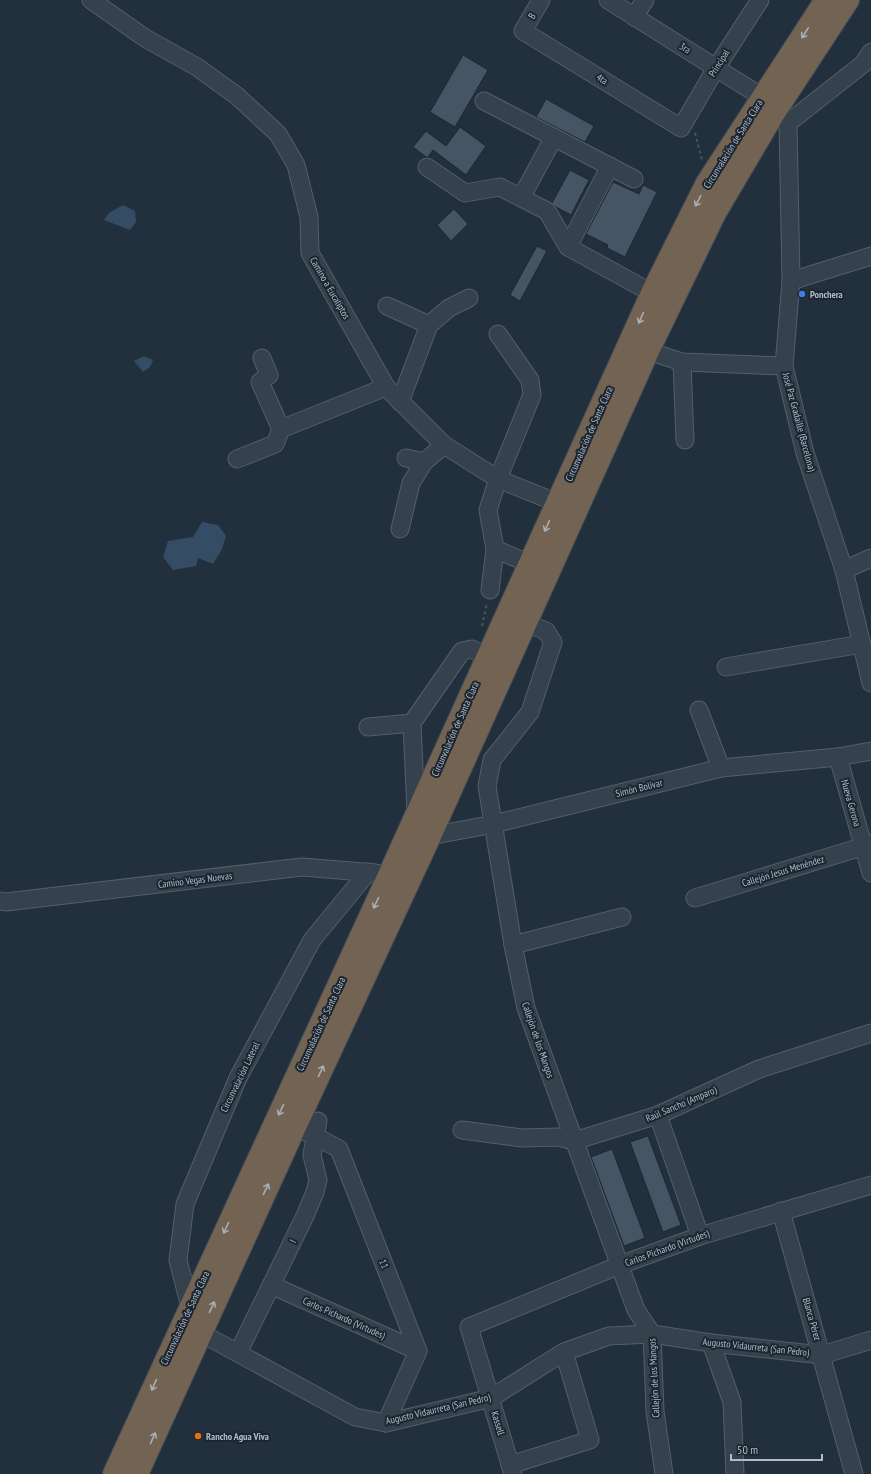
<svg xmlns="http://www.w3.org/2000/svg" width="871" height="1474" font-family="'PT Sans Narrow',sans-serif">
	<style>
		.water { fill: #354d64 }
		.building { fill: #455563; stroke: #1d2833 }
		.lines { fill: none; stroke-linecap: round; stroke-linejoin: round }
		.minor-casing { stroke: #545f6a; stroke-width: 19 }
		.highway-casing { stroke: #414c57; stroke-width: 24 }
		.path { stroke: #415a5a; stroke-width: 2; stroke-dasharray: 3 3; stroke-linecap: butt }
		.minor { stroke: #35414c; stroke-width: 17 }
		.highway { stroke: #736352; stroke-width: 22 }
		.oneway { stroke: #a8afb6 }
		.shop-dot { fill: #3f7fe0; stroke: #1b2631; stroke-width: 1.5 }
		.food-dot { fill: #e8710a; stroke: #1b2631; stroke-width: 1.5 }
		.labels { text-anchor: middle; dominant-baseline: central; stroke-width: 4; stroke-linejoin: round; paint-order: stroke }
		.street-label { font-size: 10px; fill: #b1bcc8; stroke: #1b2631 }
		.poi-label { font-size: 10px; font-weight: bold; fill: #b1bcc8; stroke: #1b2631; text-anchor: start }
	</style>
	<rect width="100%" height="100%" fill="#222f3c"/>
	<g class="water">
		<path d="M123,205L135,211L136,222L130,230L104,220L109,213Z"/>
		<path d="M144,356L153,360L150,367L143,372L134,361Z"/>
		<path d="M202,522L218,525L226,536L222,549L213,564L198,558L196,566L173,570L163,557L168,541L193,537Z"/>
	</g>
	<g class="building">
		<path d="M463,55L488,70L455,127L430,112Z"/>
		<path d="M546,99L594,126L585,142L536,117Z"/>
		<path d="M460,127L486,146L466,175L433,150L428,157H426L413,147L426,131L446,146Z"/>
		<path d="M570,170L589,180L571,215L556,207L552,203Z"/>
		<path d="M613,182L639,194L643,185L657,192L625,257L607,248L608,245L586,234Z"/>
		<path d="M454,209L468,224L451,241L437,225Z"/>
		<path d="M537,246L547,251L520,301L510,295Z"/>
		<path d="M648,1136L681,1225L663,1232L630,1142Z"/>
		<path d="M612,1149L645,1238L624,1246L591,1157Z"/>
	</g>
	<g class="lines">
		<defs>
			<g id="minor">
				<path d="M91,0L145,38L197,67L237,96L278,134L296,165L309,217L310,253L386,387L444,445L498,479L558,503"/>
				<path d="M541,0L523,31L681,128L716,68L760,0"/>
				<path d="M608,0L762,97"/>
				<path d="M634,17L645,0"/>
				<path d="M484,101L634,179"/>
				<path d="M774,113L788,123L791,281L784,366L805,453L844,570L871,683"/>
				<path d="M788,123L863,64L871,52"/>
				<path d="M427,167L465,193L500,187L547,211L568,247L652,293"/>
				<path d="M521,198L554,137"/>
				<path d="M568,247L610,166"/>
				<path d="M791,281L871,256"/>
				<path d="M387,306L429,325"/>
				<path d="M648,351L682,362L784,366"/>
				<path d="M262,358L269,375L260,382L281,429"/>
				<path d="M682,362L685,440"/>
				<path d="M400,402L429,325L449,308L469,298"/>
				<path d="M406,458L424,462L444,445"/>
				<path d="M237,459L275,444L281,429L386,387"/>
				<path d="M400,529L411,483L424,462"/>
				<path d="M495,549L530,564"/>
				<path d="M844,570L871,558"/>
				<path d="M490,590L495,549L488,510L498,479L532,395L530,380L498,334"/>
				<path d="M526,623L546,631L553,642L530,712L492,760L487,786L513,945L526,1008L636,1310L652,1334L655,1411L664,1474"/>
				<path d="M726,667L862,644"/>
				<path d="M699,710L721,768"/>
				<path d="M368,727L412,723"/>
				<path d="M838,757L871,873"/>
				<path d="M416,813L412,723L462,651L472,649L488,658"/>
				<path d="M422,833L430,836L494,824L721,768L838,757L871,751"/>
				<path d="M695,898L871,844"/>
				<path d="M0,901L6,902L302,867L376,873"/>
				<path d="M513,945L622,917"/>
				<path d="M658,1115L700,1236"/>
				<path d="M295,1127L315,1136L339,1149L418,1351L386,1423"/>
				<path d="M462,1130L522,1138L558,1137L574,1141L658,1115L759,1069L871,1033"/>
				<path d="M781,1211L854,1474"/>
				<path d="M271,1285L418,1351"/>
				<path d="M190,1307L178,1260L185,1204L238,1078L312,940L368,872"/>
				<path d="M201,1333L355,1417L386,1423L491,1398L564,1352L609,1336L652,1334L711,1343L822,1355L871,1340"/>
				<path d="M711,1343L732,1402L735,1474"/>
				<path d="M238,1353L305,1216L315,1192L318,1180L312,1155L318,1121"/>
				<path d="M510,1465L590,1440L564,1352"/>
				<path d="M513,1474L469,1327L620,1265L700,1236L871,1185"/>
			</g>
			<g id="highway">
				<path d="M114,1474L390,873L652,293L707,183L826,0"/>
				<path d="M137,1474L295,1127L430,836L648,351L715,213L774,113L848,0"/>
			</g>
		</defs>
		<use href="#minor" class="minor-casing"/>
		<use href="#highway" class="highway-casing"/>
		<g class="path">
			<path d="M695,133L702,160"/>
			<path d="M482,626L487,603"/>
		</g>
		<use href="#minor" class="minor"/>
		<use href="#highway" class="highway"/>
	</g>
	<defs><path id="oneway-shaft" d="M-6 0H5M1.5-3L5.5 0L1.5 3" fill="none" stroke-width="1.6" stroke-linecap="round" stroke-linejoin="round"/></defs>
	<g class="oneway">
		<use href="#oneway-shaft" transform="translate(805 33) rotate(123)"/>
		<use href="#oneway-shaft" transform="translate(698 201) rotate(117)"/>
		<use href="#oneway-shaft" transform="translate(641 318) rotate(114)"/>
		<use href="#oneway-shaft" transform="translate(547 526) rotate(114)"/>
		<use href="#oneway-shaft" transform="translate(376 903) rotate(115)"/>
		<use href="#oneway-shaft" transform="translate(321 1071) rotate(-65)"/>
		<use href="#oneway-shaft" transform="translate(281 1110) rotate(115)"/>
		<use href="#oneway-shaft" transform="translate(266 1189) rotate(-65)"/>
		<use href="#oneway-shaft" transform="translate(226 1228) rotate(115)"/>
		<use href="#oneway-shaft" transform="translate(212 1307) rotate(-65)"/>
		<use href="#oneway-shaft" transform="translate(154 1385) rotate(114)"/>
		<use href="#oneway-shaft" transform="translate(153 1438) rotate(-66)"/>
	</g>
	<circle class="shop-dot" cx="802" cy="294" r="4"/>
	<circle class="food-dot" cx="198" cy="1436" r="4"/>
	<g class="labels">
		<g class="street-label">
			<text transform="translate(532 16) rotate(-60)">B</text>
			<text transform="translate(685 48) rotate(32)">3ra</text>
			<text transform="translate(719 63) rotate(-58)">Principal</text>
			<text transform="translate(602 79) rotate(32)">4ta</text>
			<text transform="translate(733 144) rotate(-58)">Circunvalación de Santa Clara</text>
			<text transform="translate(330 288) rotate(60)">Camino a Eucaliptos</text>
			<text transform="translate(799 422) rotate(75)">José Paz Gradaille (Barcelona)</text>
			<text transform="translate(589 434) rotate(-66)">Circunvalación de Santa Clara</text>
			<text transform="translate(455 729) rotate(-66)">Circunvalación de Santa Clara</text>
			<text transform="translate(639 788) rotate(-14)">Simón Bolivar</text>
			<text transform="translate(851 803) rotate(74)">Nueva Gerona</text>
			<text transform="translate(783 871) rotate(-17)">Callejón Jesus Menéndez</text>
			<text transform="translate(195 880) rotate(-7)">Camino Vegas Nuevas</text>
			<text transform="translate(321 1024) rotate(-65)">Circunvalación de Santa Clara</text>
			<text transform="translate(538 1040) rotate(71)">Callejón de los Mangos</text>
			<text transform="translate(240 1077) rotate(-64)">Circunvalación Lateral</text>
			<text transform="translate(681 1104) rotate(-23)">Raúl Sancho (Amparo)</text>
			<text transform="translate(293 1241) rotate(-63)">I</text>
			<text transform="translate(667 1248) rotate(-20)">Carlos Pichardo (Virtudes)</text>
			<text transform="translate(384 1264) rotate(69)">11</text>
			<text transform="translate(185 1318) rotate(-65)">Circunvalación de Santa Clara</text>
			<text transform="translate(344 1318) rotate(24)">Carlos Pichardo (Virtudes)</text>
			<text transform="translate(812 1319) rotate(74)">Blanca Pérez</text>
			<text transform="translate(756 1347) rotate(6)">Augusto Vidaurreta (San Pedro)</text>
			<text transform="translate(654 1378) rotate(-93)">Callejón de los Mangos</text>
			<text transform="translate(438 1409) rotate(-13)">Augusto Vidaurreta (San Pedro)</text>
			<text transform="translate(498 1423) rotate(73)">Kassell</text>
		</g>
		<g class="poi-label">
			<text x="810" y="294">Ponchera</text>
			<text x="206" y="1436">Rancho Agua Viva</text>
		</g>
	</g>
	<path d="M731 1454v6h91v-6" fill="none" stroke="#b1bcc8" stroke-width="2"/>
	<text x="737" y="1454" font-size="12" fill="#b1bcc8" stroke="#1b2631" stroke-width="3" paint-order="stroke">50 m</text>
</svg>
